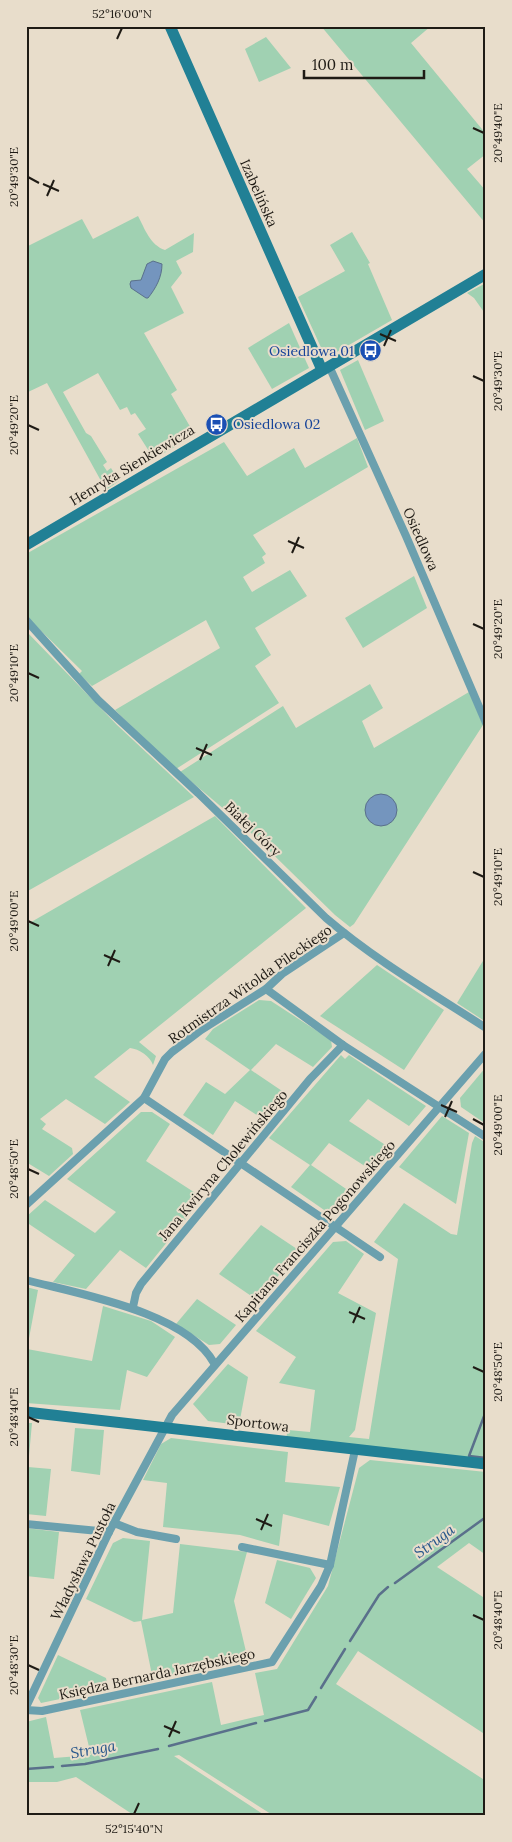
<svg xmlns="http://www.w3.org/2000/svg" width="512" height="1842" font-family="Lora,serif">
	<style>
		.green { fill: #a0d1b2 }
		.water { fill: #7495be; stroke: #5a708b }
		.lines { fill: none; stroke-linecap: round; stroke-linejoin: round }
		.stream { stroke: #5a708b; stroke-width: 2.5 }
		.street { stroke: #6ba0ae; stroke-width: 8 }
		.secondary { stroke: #218095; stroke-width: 11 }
		.ticks { fill: none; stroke: #1f1b15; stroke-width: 2 }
		.labels { text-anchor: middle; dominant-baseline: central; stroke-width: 4; stroke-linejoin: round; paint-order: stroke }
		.street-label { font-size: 14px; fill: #1f1b15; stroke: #e8ddcb }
		.transit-label { font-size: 14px; fill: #164399; stroke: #e8ddcb; text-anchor: end }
		.water-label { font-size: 15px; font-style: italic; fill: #26558a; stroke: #e8ddcb }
		.neatline { fill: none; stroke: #1f1b15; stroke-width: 2 }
		.ticks-label { font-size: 12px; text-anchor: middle; fill: #1f1b15 }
	</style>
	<rect width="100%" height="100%" fill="#e8ddcb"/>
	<g class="green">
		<path d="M321,26H431L411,43L486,134V154L467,169L486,191V224Z"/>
		<path d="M266,37L291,68L259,82L245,49Z"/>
		<path d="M138,216C145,229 150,245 165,250L194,233L193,252L176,261L182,273L171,287L184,313L144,333L177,390L171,394L195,435L154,459L138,434L146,429L135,413L131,415L127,407L120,410L98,373L63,392L86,433L91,436L107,462L103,465L107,471L111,468L119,481L106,490L47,383L26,393V247L82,219L93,239Z"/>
		<path d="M352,232L370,263L368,264L392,320L330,356L324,354L298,297L345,271L330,245Z"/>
		<path d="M486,283V315L474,298L467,293Z"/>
		<path d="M289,323L309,368L272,389L248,348Z"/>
		<path d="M358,360L384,421L365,430L340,370Z"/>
		<path d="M357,438L368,467L253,535L266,554L262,557L265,563L243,577L252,592L290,570L307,596L255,628L271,655L255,666L279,703L176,769L115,710L220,648L206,620L92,686L79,674L82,671L26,616V554L224,442L247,476L294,448L305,468Z"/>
		<path d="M414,576L427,608L363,648L345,618Z"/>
		<path d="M26,631L117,725L194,797L26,892Z"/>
		<path d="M370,684L383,708L362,721L374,748L469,692L483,725L354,924L350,927L335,915L244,826L180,772L283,706L296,728Z"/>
		<path d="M215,816L306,908L139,1042L156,1056L153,1065C150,1056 139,1049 130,1048L94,1077L130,1102L105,1124L66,1099L40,1119L46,1124L42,1129L72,1148L73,1154L49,1176L26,1162V925Z"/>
		<path d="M486,956V1022L457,1003Z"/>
		<path d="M377,965L444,1010L404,1070L320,1016Z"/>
		<path d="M259,1000L271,1001L331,1040L332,1047L313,1067L276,1044L251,1070L288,1095L266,1121L235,1101L213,1135L183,1115L206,1082L225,1094L250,1070L205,1039L213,1029Z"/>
		<path d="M341,1055L345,1059L349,1055L426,1106L409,1126L368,1099L349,1121L390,1148L371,1170L329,1143L311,1165L352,1193L336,1211L327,1212L291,1187L310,1165L269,1138Z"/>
		<path d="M486,1067V1124L461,1107L460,1098Z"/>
		<path d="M141,1112H152L170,1124L146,1161L203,1198L146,1268L120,1250L86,1289L53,1282L75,1255L26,1222V1217L45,1200L95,1233L116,1212L67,1179Z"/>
		<path d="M442,1116L469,1133L456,1204L399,1167Z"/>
		<path d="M475,1136L486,1143V1460L286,1438L288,1430L310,1432L315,1390L279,1383L296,1357L256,1331L333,1242L346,1241L364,1254L338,1293L376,1313L355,1430L349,1437L369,1439L398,1259L374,1242L404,1203L451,1234L457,1235L472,1143Z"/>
		<path d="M261,1225L300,1251L257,1300L219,1274Z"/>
		<path d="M26,1287L38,1290L27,1349L92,1361L103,1306L151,1321L175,1337L147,1377L127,1370L120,1410L26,1403Z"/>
		<path d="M197,1299L236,1325L220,1344L209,1345L176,1324Z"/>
		<path d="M228,1364L248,1377L239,1425L208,1421L193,1404Z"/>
		<path d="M26,1423H32L28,1467L51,1469L46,1516L26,1514Z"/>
		<path d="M75,1428L104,1430L100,1475L71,1471Z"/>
		<path d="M171,1438L288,1452L285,1482L340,1487L329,1526L283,1514L279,1546L240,1535L163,1527L167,1483L143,1480L161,1444Z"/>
		<path d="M370,1460L486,1472V1555L469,1543L437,1567L486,1599V1735L358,1651L336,1684L486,1781V1816H274L179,1755L174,1756L266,1816H135L76,1777L57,1782H26V1722L46,1717L54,1758L91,1755L80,1710L212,1682L221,1725L264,1715L255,1673L277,1669L328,1586L359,1468Z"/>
		<path d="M26,1528L59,1532L54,1579L26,1576Z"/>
		<path d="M123,1538L150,1541L142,1620L173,1613L180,1544L247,1552L234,1601L248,1660L153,1680L141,1621L134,1622L86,1599L113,1543Z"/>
		<path d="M277,1560L310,1568L316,1578L291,1619L265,1603Z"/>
		<path d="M58,1655L106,1678L108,1689L41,1703L38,1698Z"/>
	</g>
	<g class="water">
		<path d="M153,261L162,264C162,277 156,288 148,298H146L131,288L130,284L131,281L141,280L147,264Z"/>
		<circle cx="381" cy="810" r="16"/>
	</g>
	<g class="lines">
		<g class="stream">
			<path d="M486,1411L469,1456L486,1458"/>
			<path d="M395,1583L486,1517"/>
			<path d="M350,1641L379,1595L388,1587"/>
			<path d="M321,1688L345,1649"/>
			<path d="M265,1721L308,1710L316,1697"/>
			<path d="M169,1746L256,1723"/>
			<path d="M62,1766L85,1764L158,1749"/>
			<path d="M26,1769L53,1767"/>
		</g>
		<g class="street">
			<path d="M329,366L406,536L486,723"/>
			<path d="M26,620L98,700L198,793L326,918C375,960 432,993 486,1028"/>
			<path d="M266,989L343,1045L486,1137"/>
			<path d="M144,1098L380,1257"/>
			<path d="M26,1205L144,1098L165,1059L172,1052L201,1030L266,989L282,974L344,933"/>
			<path d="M26,1280C79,1294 186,1312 214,1363"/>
			<path d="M133,1307L136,1293L141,1284L310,1079L343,1045"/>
			<path d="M114,1523L137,1532L176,1539"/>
			<path d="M26,1524L109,1532"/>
			<path d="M242,1547L330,1565"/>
			<path d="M26,1707L109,1532L172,1415L486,1053"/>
			<path d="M26,1710L42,1711L272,1662L321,1586L330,1565L355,1450"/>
		</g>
		<g class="secondary">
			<path d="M170,26L322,370"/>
			<path d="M26,545L486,274"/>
			<path d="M26,1412L486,1464"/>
		</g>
	</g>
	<path class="ticks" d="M117,39L122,28M473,128L484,133M28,177L39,183M43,184L59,191M47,196L54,180M380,334L396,341M384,346L391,330M473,376L484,381M28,425L39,430M288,541L304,548M292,553L299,537M473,624L484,629M28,673L39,678M196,748L212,755M200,760L207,744M473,872L484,877M28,921L39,926M104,955L120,962M108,966L115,950M441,1105L457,1112M445,1117L452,1101M473,1119L484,1125M28,1169L39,1174M349,1312L365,1319M353,1323L360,1307M473,1367L484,1372M28,1417L39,1422M256,1519L272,1526M261,1530L268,1514M473,1615L484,1620M28,1665L39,1670M164,1726L180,1733M169,1737L176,1721M134,1814L139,1803"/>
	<defs>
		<symbol id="bus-disc" viewBox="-11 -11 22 22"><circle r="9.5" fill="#1a4fb4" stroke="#e8ddcb"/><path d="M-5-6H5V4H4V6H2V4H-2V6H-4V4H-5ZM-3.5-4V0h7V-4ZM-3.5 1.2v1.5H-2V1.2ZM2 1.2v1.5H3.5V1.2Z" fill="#fff"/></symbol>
	</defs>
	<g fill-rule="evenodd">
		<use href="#bus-disc" x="358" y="338" width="25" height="25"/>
		<use href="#bus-disc" x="204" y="412" width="25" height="25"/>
	</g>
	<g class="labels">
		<g class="street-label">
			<text transform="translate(259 193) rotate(66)">Izabelińska</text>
			<text transform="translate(132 465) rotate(-31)">Henryka Sienkiewicza</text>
			<text transform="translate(421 539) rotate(66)">Osiedlowa</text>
			<text transform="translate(253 829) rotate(44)">Białej Góry</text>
			<text transform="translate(250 984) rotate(-35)">Rotmistrza Witolda Pileckiego</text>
			<text transform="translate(223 1165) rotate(-50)">Jana Kwiryna Cholewińskiego</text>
			<text transform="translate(315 1231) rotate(-49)">Kapitana Franciszka Pogonowskiego</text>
			<text transform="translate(258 1423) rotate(7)">Sportowa</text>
			<text transform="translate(83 1561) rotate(-64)">Władysława Pustoła</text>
			<text transform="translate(157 1674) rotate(-12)">Księdza Bernarda Jarzębskiego</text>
		</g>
		<g class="transit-label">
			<text x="354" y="351">Osiedlowa 01</text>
			<text x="233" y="424" text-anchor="start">Osiedlowa 02</text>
		</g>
		<g class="water-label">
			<text transform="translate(434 1541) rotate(-36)">Struga</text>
			<text transform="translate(93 1749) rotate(-10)">Struga</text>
		</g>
	</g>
	<rect width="512" height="1842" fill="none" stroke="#e8ddcb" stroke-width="55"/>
	<path d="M304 70v8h120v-8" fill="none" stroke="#1f1b15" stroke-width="2.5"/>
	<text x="312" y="70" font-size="15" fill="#1f1b15" stroke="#e8ddcb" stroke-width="4" paint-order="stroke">100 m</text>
	<rect x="28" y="28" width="456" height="1786" class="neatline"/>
	<g class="ticks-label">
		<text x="122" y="18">52°16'00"N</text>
		<text transform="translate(498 133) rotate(-90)" y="4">20°49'40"E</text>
		<text transform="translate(14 177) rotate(-90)" y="4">20°49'30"E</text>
		<text transform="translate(498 381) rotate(-90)" y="4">20°49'30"E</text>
		<text transform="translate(14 425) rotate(-90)" y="4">20°49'20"E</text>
		<text transform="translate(498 629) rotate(-90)" y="4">20°49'20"E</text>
		<text transform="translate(14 673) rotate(-90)" y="4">20°49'10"E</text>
		<text transform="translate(498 877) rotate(-90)" y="4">20°49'10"E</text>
		<text transform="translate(14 921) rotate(-90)" y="4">20°49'00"E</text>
		<text transform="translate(498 1125) rotate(-90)" y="4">20°49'00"E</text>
		<text transform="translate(14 1169) rotate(-90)" y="4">20°48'50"E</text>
		<text transform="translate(498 1372) rotate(-90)" y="4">20°48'50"E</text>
		<text transform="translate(14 1417) rotate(-90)" y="4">20°48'40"E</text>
		<text transform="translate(498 1620) rotate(-90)" y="4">20°48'40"E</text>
		<text transform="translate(14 1665) rotate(-90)" y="4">20°48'30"E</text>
		<text x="134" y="1833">52°15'40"N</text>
	</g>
</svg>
